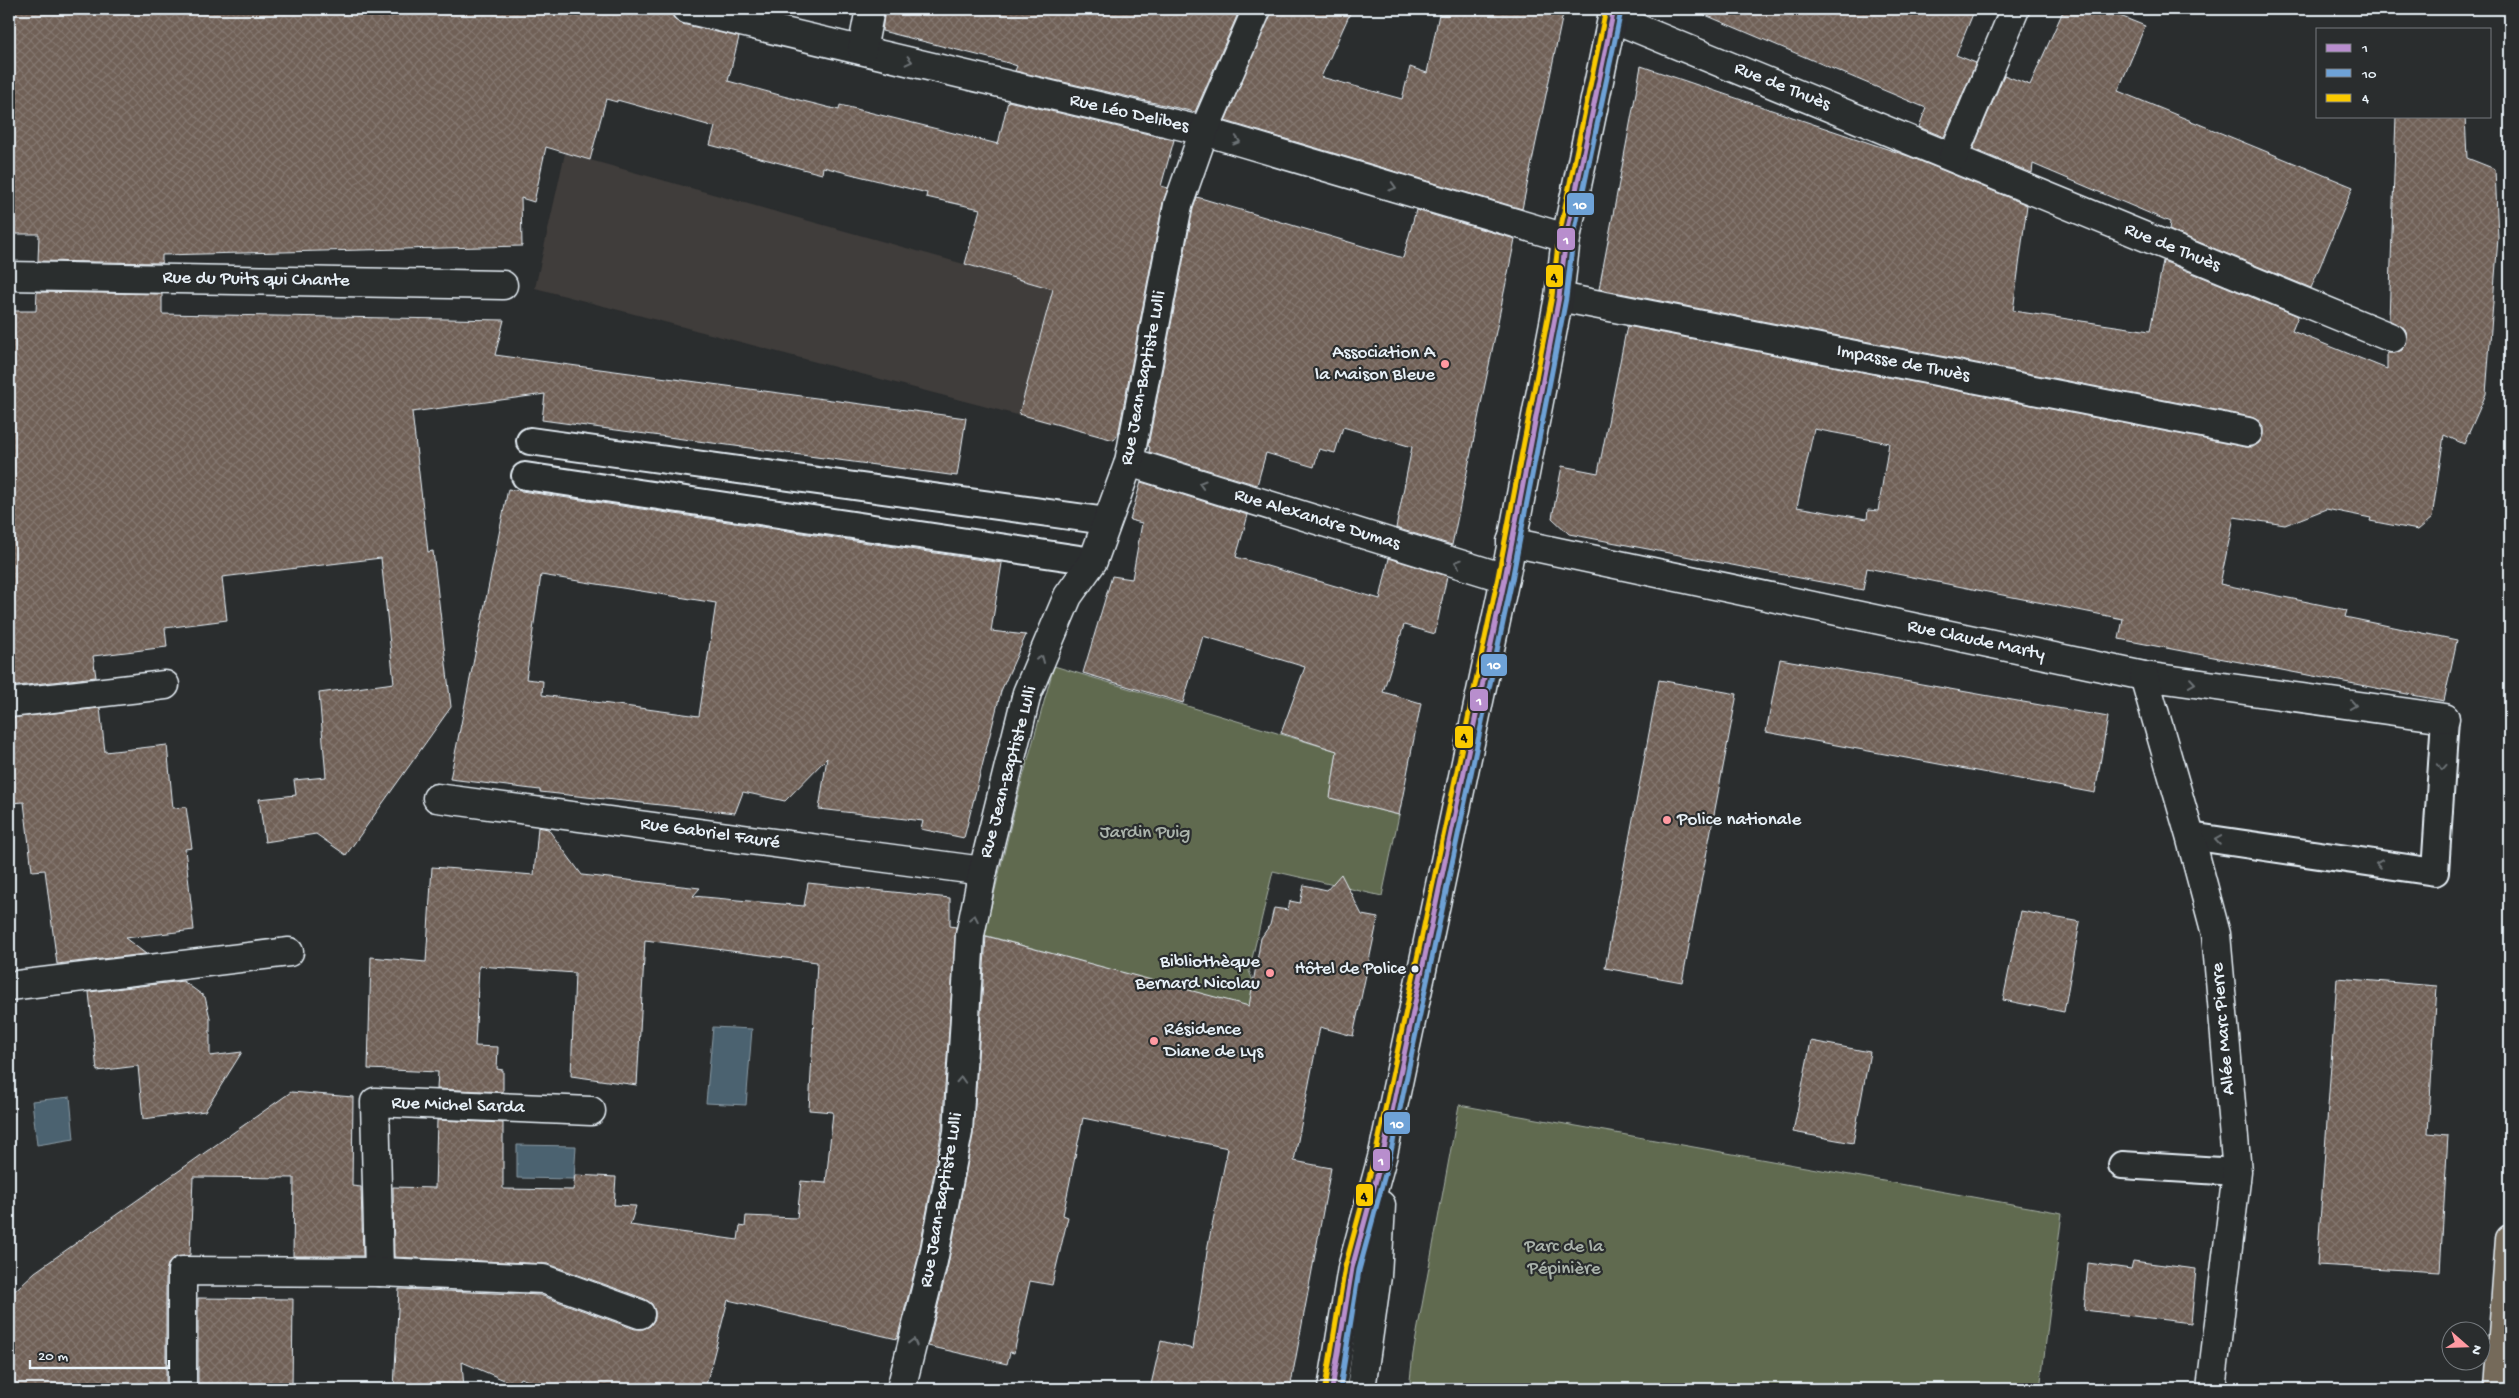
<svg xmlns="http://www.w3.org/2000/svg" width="2519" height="1398" font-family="'Gochi Hand',sans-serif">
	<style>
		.built { fill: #3f3c3a }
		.park { fill: #616a50; stroke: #a4aea4 }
		.water { fill: #4b626f; stroke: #8a9ba6 }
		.building { fill: url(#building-cross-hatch); stroke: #e8f1f8; fill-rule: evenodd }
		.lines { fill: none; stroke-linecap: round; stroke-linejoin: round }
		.lane-casing { stroke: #e8f1f8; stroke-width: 30 }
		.street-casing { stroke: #e8f1f8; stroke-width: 31 }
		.secondary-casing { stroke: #e8f1f8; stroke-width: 31 }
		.highway-casing { stroke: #e8f1f8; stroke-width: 31 }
		.lane { stroke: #2a2d2e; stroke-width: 26 }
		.street { stroke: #2a2d2e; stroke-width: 28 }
		.secondary { stroke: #2a2d2e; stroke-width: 28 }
		.highway { stroke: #746a5a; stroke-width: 28 }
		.bus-1-casing { stroke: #2a2d2e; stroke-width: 9 }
		.bus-2-casing { stroke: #2a2d2e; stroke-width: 9 }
		.bus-3-casing { stroke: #2a2d2e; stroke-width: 9 }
		.bus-1 { stroke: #b88ecd; stroke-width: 5 }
		.bus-2 { stroke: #6ea2d7; stroke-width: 5 }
		.bus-3 { stroke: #faca00; stroke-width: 5 }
		.oneway { stroke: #6c7275 }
		.poi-dot { fill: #ff9aa2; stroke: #2a2d2e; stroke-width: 2 }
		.bus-dot { fill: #e8f1f8; stroke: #2a2d2e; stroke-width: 2 }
		.labels { text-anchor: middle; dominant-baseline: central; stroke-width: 4.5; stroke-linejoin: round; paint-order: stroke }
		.bus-label { font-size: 18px; fill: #e8f1f8; stroke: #2a2d2e; text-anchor: end }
		.street-label { font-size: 19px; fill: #e8f1f8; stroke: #2a2d2e }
		.poi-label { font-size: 19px; fill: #e8f1f8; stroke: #2a2d2e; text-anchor: end }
		.park-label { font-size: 19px; fill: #abb4ac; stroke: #2a2d2e }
		.line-badge { stroke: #2a2d2e; stroke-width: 2 }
		.badge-label { font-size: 14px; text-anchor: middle; font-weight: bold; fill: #fff }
		.pale-badge-label { font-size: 14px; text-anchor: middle; font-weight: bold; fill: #111 }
	</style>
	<defs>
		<pattern id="building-cross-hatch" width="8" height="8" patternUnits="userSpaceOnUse" patternTransform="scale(1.25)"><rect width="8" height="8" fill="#6f6056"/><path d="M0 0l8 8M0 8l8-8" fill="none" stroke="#84776f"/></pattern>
	</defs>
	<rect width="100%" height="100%" fill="#2a2d2e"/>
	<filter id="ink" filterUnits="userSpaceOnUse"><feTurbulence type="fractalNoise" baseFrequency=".02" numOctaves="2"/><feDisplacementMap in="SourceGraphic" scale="10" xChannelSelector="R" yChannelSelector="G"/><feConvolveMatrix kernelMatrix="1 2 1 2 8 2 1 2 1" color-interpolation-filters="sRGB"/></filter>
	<g filter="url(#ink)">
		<path class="built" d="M565,153L1133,311L1105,438L535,288Z"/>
		<g class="park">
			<path d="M1054,666L1337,751L1330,798L1399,815L1382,896L1273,871L1249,971L1266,1012L984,935L1020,788Z"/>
			<path d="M1459,1105L2062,1213L2040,1389H1411L1410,1380L1413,1354Z"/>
		</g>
		<g class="water">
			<path d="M713,1027L752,1029L746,1105L706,1103Z"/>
			<path d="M70,1097L74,1139L37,1145L32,1101Z"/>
			<path d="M517,1145L576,1146L574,1179L517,1178Z"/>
		</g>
		<g class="building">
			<path d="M9,9H671L675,20L682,24L739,37L728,81L783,96L839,110L840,105L998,144L1008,101L1174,140L1161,186L1168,188L1163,202L1118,435L1114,440L1019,414L1053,289L965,264L980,209L926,197L927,193L823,167L822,174L710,145L715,127L617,100V102L606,99L590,160L546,147L534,202L521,198L522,246L162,255V263L38,261L39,234H9Z"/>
			<path d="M885,9H1240L1195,112L1015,71L1017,66L1005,62L882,31Z"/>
			<path d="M1272,9H1352L1321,77L1402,99L1410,67L1427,73L1440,9H1564L1522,209L1225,121Z"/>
			<path d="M1691,9H1975L1956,55L1976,63L1944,137L1919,127L1926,108Z"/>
			<path d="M2064,9H2103L2145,26L2118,91L2353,187L2311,288L2169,230L2170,222L2033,164L2032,173L1973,149L2004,75L2030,85Z"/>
			<path d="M1641,66L1908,156L2027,205L2013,311L2150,331L2163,261L2298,316L2292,331L2387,369V353H2395L2402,350L2406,344L2407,336L2404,328L2389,320L2396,116H2465L2467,158L2495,169L2498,238L2486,394L2464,444L2444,435L2432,518L2418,530L2370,521L2371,518L2326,509L2285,525L2234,517L2220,584L2347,610L2345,617L2457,640L2444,701L2119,639L2123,619L1867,568L1863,590L1569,534L1552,518L1562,466L1598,473L1627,326L2245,447H2253L2259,443L2263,435V426L2259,421L2251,417L1599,289ZM1814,429L1889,443L1878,511L1868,510L1867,519L1797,507Z"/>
			<path d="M1197,197L1403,258L1416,210L1515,239L1452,545L1396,528L1412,447L1343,427L1335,453L1319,449L1314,467L1266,453L1257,485L1149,452L1150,447L1148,446L1193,209Z"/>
			<path d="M37,292L162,294V314L504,320L495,355L966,418L957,476L542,420L545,394L412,412L428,552L433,551L451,707L346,855L316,834L265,842L259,799L296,795L294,780L326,777L319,693L394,683L381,558L222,577L227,620L165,628L167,647L93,656L96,677L9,687V311H36Z"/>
			<path d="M1141,482L1248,515L1236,557L1380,599L1389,558L1447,576L1435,634L1404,625L1383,692L1421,703L1399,815L1330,798L1337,751L1281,733L1305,667L1203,636L1183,703L1083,673L1112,576L1132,579L1142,523L1130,520Z"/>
			<path d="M508,489L1002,563L991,631L1026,635L1001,691L964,838L921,829L923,821L819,809L827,758L785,801L743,792L735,813L540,792V790L450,779ZM541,575L716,603L699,716L542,695L543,681L526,679Z"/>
			<path d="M1780,659L2108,717L2095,793L1766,732Z"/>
			<path d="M1659,680L1737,694L1682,982L1605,968Z"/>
			<path d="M100,708L105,752L167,745L173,808L186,807L192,848L185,849L194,930L125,938L146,954L57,964L45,870L32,871L24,802L9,803V718Z"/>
			<path d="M538,827L548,829L582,875L700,888L693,896L804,906L808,883L950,898V926L956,927L942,1130L918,1258L897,1339L728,1300L705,1389H553L520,1378L516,1385L462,1362L464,1389H394L399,1289L540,1295L635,1329H643L650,1326L655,1319V1311L652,1304L645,1299L548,1264L394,1257L393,1187L435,1188L437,1120L503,1123V1189L573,1190L575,1175L616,1177L614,1205L636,1206L630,1225L738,1240L740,1226L745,1227L746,1216L797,1218L801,1181L826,1183L833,1112L809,1110L817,962L645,940L637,1085L571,1076L575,973L479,966L475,1046L498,1047L497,1069L503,1070V1092L437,1089L438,1072L368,1069L371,957L426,962L432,867L534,875Z"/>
			<path d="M1341,874L1362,915L1378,918L1353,1036L1320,1027L1294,1161L1331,1168L1290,1389H1150L1161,1341L1193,1349L1208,1245L1228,1148L1083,1118L1063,1215L1068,1217L1052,1285L1030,1281L1014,1353L1010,1352L1007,1364L928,1346L948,1265L973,1135L986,936L1249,1006L1261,938L1270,925L1274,908L1288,910L1290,901L1300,903L1304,885L1327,890Z"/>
			<path d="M2021,911L2080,922L2064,1012L2003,1000Z"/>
			<path d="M2337,978L2437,986L2428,1133L2448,1135L2440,1272L2317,1265Z"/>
			<path d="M183,981L205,997L210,1018V1056L242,1052L205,1111L143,1119L138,1066L97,1071L89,992Z"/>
			<path d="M1811,1041L1870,1052L1853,1143L1793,1132Z"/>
			<path d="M291,1092L353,1097L352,1186L361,1187L363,1256H293L294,1178L193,1177L190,1255L174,1258L168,1264L166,1271V1389H9V1296L35,1272Z"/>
			<path d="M2133,1261L2196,1269L2191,1323L2084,1310L2088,1263L2131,1269Z"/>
			<path d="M198,1298L293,1299L292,1389H198Z"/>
		</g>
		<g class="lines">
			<defs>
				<g id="lane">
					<path d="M530,441L1106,521"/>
					<path d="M525,476L1093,561"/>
					<path d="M2190,836L2435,872L2445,718"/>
					<path d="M2122,1165L2237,1172"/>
				</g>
				<g id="street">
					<path d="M686,9L1204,131L1566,238"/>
					<path d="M1612,18L2392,338"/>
					<path d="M862,50L870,9"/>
					<path d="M1953,157L2015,9"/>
					<path d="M9,276L503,285"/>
					<path d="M1559,297L2248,432"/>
					<path d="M1129,462L1505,578"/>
					<path d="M1511,542L2144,676L2445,718"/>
					<path d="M2144,676L2190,836L2216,934L2237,1172L2211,1389"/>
					<path d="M9,703L165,685"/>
					<path d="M437,798L983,871"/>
					<path d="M9,986L289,952"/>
					<path d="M379,1272L375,1102L591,1111"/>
					<path d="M182,1389V1271L379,1272L543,1279L640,1314"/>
					<path d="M901,1389L933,1261L958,1132L970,935L983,871L1027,693L1068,596L1093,561L1129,462L1178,205L1204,131L1257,9"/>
				</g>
				<g id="secondary">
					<path d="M1332,1389L1352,1268L1383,1154L1505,578L1559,297L1566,238L1614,9"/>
					<path d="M1361,1389L1377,1276L1381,1205"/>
				</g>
				<path id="highway" d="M2499,1389L2510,1239"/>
			</defs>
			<use href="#lane" class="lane-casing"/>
			<use href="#street" class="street-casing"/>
			<use href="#secondary" class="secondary-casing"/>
			<use href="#highway" class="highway-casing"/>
			<use href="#lane" class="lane"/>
			<use href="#street" class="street"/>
			<use href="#secondary" class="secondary"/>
			<use href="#highway" class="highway"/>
			<defs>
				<path id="bus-1" d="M1332,1389L1352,1268L1383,1154L1505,578L1559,297L1566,238L1614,9"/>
				<path id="bus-2" d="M1340,1389L1359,1270L1390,1156L1512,580L1566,298L1573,239L1621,11"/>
				<path id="bus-3" d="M1325,1388L1345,1267L1376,1152L1498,577L1552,296L1559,236L1606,9"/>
			</defs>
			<use href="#bus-1" class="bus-1-casing"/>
			<use href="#bus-2" class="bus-2-casing"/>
			<use href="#bus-3" class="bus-3-casing"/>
			<use href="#bus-1" class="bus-1"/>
			<use href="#bus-2" class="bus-2"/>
			<use href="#bus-3" class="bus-3"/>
		</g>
		<defs><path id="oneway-chevron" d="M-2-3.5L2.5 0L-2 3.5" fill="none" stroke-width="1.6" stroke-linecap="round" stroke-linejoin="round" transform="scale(1.25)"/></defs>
		<g class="oneway">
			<use href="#oneway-chevron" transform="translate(909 61) rotate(13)"/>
			<use href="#oneway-chevron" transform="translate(1237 141) rotate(16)"/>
			<use href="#oneway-chevron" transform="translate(1393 187) rotate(16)"/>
			<use href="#oneway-chevron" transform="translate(1202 484) rotate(-163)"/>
			<use href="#oneway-chevron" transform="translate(1458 563) rotate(-163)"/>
			<use href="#oneway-chevron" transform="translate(1041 659) rotate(-67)"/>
			<use href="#oneway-chevron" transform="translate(2192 683) rotate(8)"/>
			<use href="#oneway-chevron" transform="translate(2353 705) rotate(8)"/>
			<use href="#oneway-chevron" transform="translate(2442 767) rotate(94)"/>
			<use href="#oneway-chevron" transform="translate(2218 840) rotate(-171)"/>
			<use href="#oneway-chevron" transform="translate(2379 864) rotate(-171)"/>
			<use href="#oneway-chevron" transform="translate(974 918) rotate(-79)"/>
			<use href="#oneway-chevron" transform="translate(961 1080) rotate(-87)"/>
			<use href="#oneway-chevron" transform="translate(913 1342) rotate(-76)"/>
		</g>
	</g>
	<g class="poi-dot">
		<circle cx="1445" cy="364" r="5"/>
		<circle cx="1667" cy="820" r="5"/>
		<circle cx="1270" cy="973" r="5"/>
		<circle cx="1154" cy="1041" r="5"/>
	</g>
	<circle class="bus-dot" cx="1415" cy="969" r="4.5"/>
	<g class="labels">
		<g class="bus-label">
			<text x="1406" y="969">Hôtel de Police</text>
		</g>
		<g class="street-label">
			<text transform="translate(1782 87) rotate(22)">Rue de Thuès</text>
			<text transform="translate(1129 114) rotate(13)">Rue Léo Delibes</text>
			<text transform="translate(2172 248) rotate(22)">Rue de Thuès</text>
			<text transform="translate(256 280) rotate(1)">Rue du Puits qui Chante</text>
			<text transform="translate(1903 364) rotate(11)">Impasse de Thuès</text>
			<text transform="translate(1144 378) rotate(-79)">Rue Jean-Baptiste Lulli</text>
			<text transform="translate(1317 520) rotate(17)">Rue Alexandre Dumas</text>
			<text transform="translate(1976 641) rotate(12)">Rue Claude Marty</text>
			<text transform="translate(1009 772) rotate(-75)">Rue Jean-Baptiste Lulli</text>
			<text transform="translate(710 834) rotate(8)">Rue Gabriel Fauré</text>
			<text transform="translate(2224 1029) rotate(-95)">Allée Marc Pierre</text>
			<text transform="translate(458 1106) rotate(2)">Rue Michel Sarda</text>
			<text transform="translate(942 1200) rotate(-80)">Rue Jean-Baptiste Lulli</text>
		</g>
		<g class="poi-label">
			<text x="1435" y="353">Association A<tspan x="1435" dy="22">la Maison Bleue</tspan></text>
			<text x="1677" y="820" text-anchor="start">Police nationale</text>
			<text x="1260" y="962">Bibliothèque<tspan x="1260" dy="22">Bernard Nicolau</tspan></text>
			<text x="1164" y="1030" text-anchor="start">Résidence<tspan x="1164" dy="22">Diane de Lys</tspan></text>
		</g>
		<g class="park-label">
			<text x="1145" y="833">Jardin Puig</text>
			<text x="1564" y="1247">Parc de la<tspan x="1564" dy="22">Pépinière</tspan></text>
		</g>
	</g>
	<g class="line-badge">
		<rect x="1566" y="192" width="29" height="24" rx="5" fill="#6ea2d7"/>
		<rect x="1556" y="227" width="20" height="24" rx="5" fill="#b88ecd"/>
		<rect x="1545" y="264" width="19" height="24" rx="5" fill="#faca00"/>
		<rect x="1480" y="653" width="28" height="24" rx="5" fill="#6ea2d7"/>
		<rect x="1469" y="688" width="20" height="24" rx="5" fill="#b88ecd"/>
		<rect x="1454" y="725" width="20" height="24" rx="5" fill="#faca00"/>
		<rect x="1383" y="1111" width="28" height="24" rx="5" fill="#6ea2d7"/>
		<rect x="1372" y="1148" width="19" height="24" rx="5" fill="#b88ecd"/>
		<rect x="1355" y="1183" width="19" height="24" rx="5" fill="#faca00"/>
	</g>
	<g class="badge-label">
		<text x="1580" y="209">10</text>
		<text x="1566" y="244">1</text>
		<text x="1494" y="669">10</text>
		<text x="1479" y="705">1</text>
		<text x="1397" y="1128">10</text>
		<text x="1381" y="1165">1</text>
	</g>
	<g class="pale-badge-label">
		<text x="1554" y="281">4</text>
		<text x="1464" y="741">4</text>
		<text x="1364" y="1200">4</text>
	</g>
	<rect width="2519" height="1398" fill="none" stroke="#2a2d2e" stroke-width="30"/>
	<rect x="15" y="15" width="2489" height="1368" fill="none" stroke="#e8f1f8" stroke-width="2" filter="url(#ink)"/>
	<rect x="2316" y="28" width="175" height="90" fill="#2a2d2e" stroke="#767b7f"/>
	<rect x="2326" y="44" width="25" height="8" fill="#b88ecd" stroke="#767b7f"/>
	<text x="2362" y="52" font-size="15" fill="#e8f1f8">1</text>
	<rect x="2326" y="69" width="25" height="8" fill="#6ea2d7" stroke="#767b7f"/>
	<text x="2362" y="78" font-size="15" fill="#e8f1f8">10</text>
	<rect x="2326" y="94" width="25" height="8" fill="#faca00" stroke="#767b7f"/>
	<text x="2362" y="102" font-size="15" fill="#e8f1f8">4</text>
	<g transform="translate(2466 1346) rotate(110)"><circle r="24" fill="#2a2d2e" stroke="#767b7f"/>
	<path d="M0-4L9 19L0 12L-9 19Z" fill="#ff9aa2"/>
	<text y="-8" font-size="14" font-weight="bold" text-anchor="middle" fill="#e8f1f8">N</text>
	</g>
	<path d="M30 1360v8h139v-8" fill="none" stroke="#e8f1f8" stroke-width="2.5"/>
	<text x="38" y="1360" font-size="15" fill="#e8f1f8" stroke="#2a2d2e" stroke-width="4" paint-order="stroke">20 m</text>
</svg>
